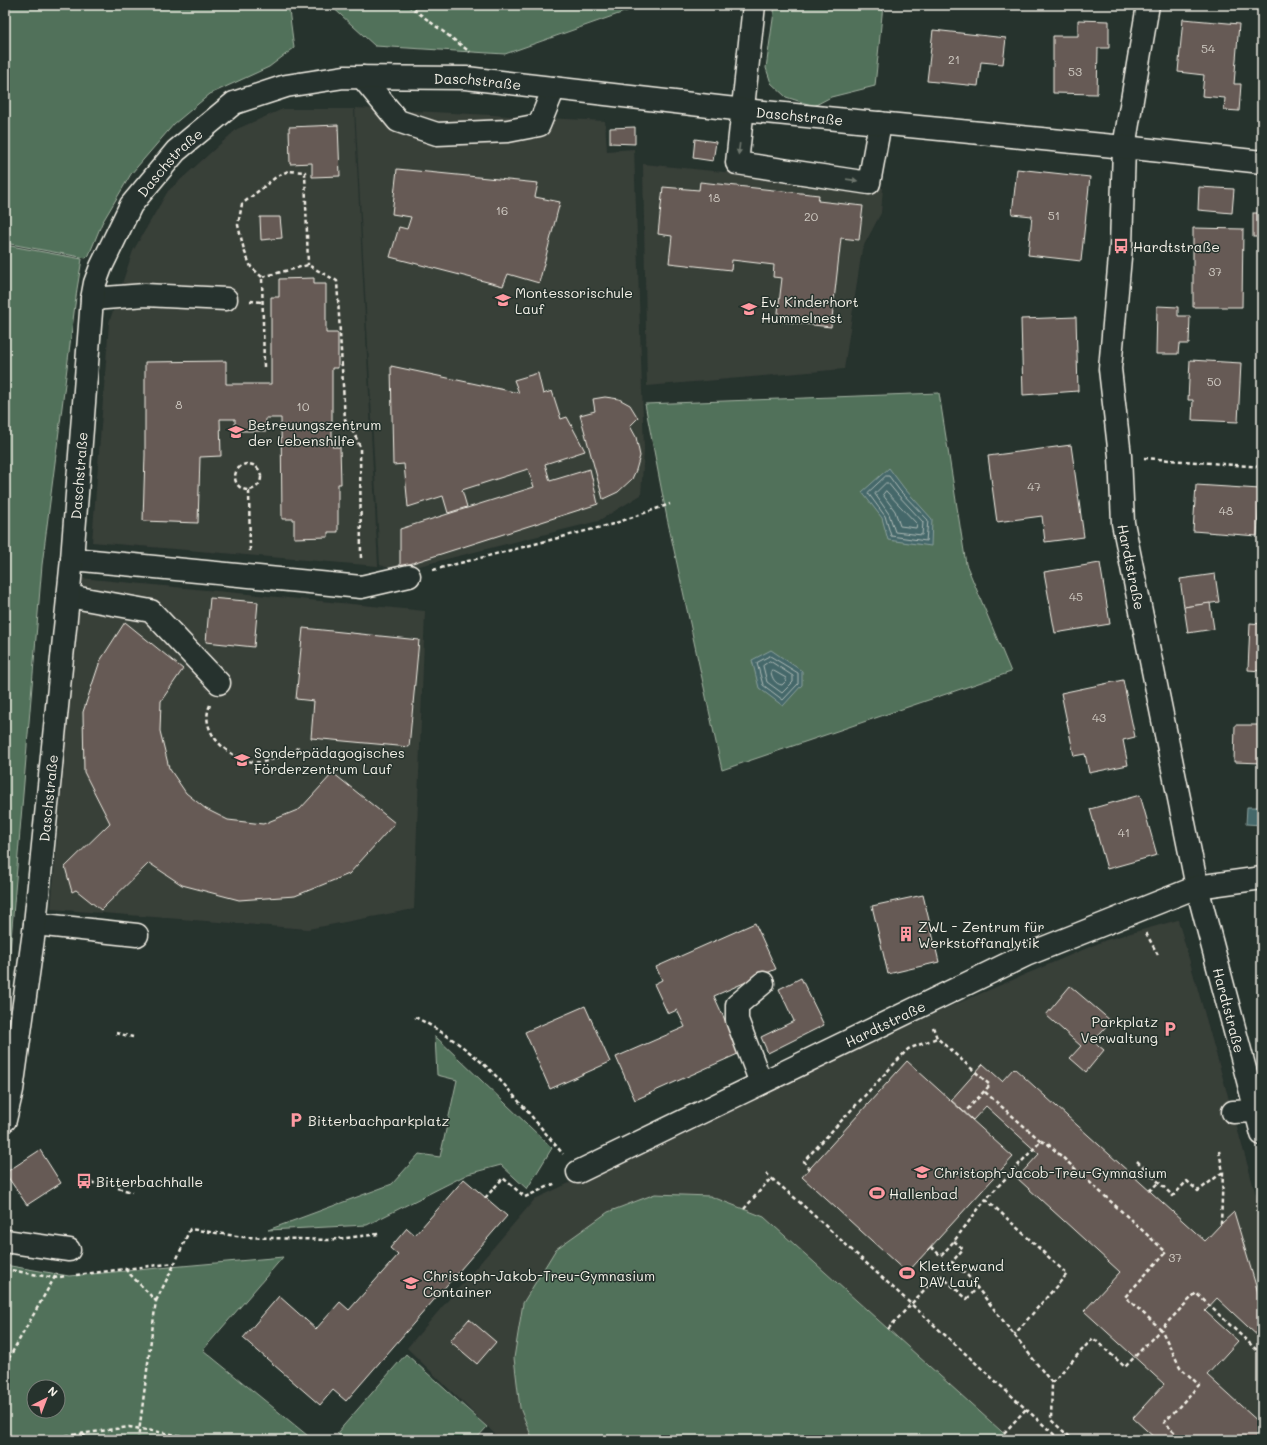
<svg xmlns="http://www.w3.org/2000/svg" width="1267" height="1445" font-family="Mali,sans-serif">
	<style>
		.built { fill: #393f39 }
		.green { fill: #51715a; stroke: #a2b1a1; fill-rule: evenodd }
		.water { fill: #44686a; stroke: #8a9f9c }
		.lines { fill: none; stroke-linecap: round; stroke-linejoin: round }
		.shore { stroke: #aebab6; stroke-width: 1 }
		.building { fill: #665a54; stroke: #f4f1e8 }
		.minor-casing { stroke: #f4f1e8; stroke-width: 25 }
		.path { stroke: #f4f1e8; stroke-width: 2.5; stroke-dasharray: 4 3; stroke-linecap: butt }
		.minor { stroke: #26332d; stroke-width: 22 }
		.oneway { fill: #6e766e }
		.labels { text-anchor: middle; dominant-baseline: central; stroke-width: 3; stroke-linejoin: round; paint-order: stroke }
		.number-label { font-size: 12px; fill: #d0cbc3 }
		.street-label { font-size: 14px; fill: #f4f1e8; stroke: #26332d }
		.poi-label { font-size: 14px; fill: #f4f1e8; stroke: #26332d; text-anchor: start }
	</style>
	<rect width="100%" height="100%" fill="#26332d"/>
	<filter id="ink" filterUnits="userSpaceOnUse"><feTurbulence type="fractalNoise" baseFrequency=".025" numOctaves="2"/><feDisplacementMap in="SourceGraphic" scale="8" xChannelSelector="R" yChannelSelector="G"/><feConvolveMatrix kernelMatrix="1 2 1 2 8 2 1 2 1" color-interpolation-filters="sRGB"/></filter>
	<g filter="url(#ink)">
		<g class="built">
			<path d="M355,108L605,121L607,151L634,149L644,450L641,495L598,521L399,571L380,565Z"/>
			<path d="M283,109H354L378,566L92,542L109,323L133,251L168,191L237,129Z"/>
			<path d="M643,164L883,188L881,213L862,249L844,369L647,386Z"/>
			<path d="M80,578L425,611L414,909L308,929L51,909Z"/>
			<path d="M1178,920L1262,1216V1440H501L407,1348L535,1199L935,1013L1106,940Z"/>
		</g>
		<g class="green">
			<path d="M5,5H283L289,10L294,48L269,67L210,94L174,124L131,174L102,223L89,255L86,258L5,243Z"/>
			<path d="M330,5H644L505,54L375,46Z"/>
			<path d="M775,5H883L875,86L831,97L814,106L786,97L771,83L766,68Z"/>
			<path d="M5,245L82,259L77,289L42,565L5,1012Z"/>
			<path d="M939,393L966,564L1011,672L722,770L667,518L645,404Z"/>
			<path d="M435,1036L552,1148L527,1189L501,1165L468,1174L367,1225L268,1230L392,1184L419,1154L440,1157L457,1080L437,1075Z"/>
			<path d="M655,1194L710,1196L764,1217L1011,1440H533L520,1408L514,1358L523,1303L556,1249L608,1212Z"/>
			<path d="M283,1257L203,1350L313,1440H5V1265L69,1276ZM34,1387H58V1411H34Z"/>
			<path d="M406,1354L487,1427L475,1440H345L337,1433Z"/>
		</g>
		<g class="water">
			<path d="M889,468L904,488L932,519L931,546L888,540L882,518L862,492Z"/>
			<path d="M771,650L802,671V685L783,706L759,688L752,660Z"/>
			<path d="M1247,807H1262V825L1246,824Z"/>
		</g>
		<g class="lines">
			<g class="shore">
				<path d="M886,476H889L900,491L928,520L926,541L891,536L885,516L868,493Z"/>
				<path d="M886,483H888L897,494L923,522L922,535L895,532L889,514L875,494Z"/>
				<path d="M886,491L917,524L916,528L900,526L895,511L883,495Z"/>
				<path d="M770,656L798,673V684L783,700L763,685L757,663Z"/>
				<path d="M770,661L793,676V682L782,693L767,682L763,666Z"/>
				<path d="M772,670L786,678V681L782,685C775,684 772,678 771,672Z"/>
			</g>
		</g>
		<g class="building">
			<path d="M1183,19L1239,24L1234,84H1241L1239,111L1224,110L1225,98L1202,96L1204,75L1178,72Z"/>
			<path d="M1078,20L1109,21V48H1098L1097,94L1053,93V36H1078Z"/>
			<path d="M933,30L1006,38L1003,64L981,62L978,86L927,81Z"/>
			<path d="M338,125L340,176L312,177V163L290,164L289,127Z"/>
			<path d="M635,127V144L610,143V128Z"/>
			<path d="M695,139L716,142L713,161L693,158Z"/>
			<path d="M397,169L538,183L535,197L560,202L539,283L508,274L503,286L390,257L399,227L407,229L411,217L392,214Z"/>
			<path d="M1017,169L1090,177L1081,261L1028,255L1032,216L1012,214Z"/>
			<path d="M700,182L819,195L818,201L863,206L859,240L841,238L831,327L777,321L782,278L773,277L774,265L732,260L731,270L669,263L672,236L658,234L663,187L699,190Z"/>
			<path d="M1199,187L1234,189L1232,213L1198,210Z"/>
			<rect x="1253" y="213" width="9" height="24"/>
			<path d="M260,217H280L282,238L261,240Z"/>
			<path d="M1193,228L1243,229L1242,307H1193Z"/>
			<path d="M314,278V284H326V333H338V368H332V447H340L341,484H338V532H328V537L294,538V519H282L281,418H266V431H235V419H220L221,456L200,457L198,523L143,521L145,455V362L226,361V384H271V297H279V279Z"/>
			<path d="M1157,306L1178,307V316H1190L1189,344H1179L1178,354H1156Z"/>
			<path d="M1076,317L1078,391L1023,395L1021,319Z"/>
			<path d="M1190,360L1241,363L1238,422L1192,420L1193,400H1188Z"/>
			<path d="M391,366L519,393L514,380L538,373L543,394L552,391L561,419L567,417L585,451L545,464L550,481L590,469L598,504L400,567V529L534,487L528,469L462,490L467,507L448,513L443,496L408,507L404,464L393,465Z"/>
			<path d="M605,397L619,399L630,405L638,418L630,426L636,437L640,456L636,470L632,479L618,492L603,499L580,415L595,411L593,399Z"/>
			<path d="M1071,445L1084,537L1045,542L1042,516L997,522L988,456Z"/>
			<path d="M1196,485L1260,489L1257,536L1193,531Z"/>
			<path d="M1100,563L1110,624L1055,633L1044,572Z"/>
			<path d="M1215,574L1219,602L1184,607L1180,579Z"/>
			<path d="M210,598L258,602L254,647L206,642Z"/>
			<path d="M1210,603L1214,629L1188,633L1184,607Z"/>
			<path d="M125,622L183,669L161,701L160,731L169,768L186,793L206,809L228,820L263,824L300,809L333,773L395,823L349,874L295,896L239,900L182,885L149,863L101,910L76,890L72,892L65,867L110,823L84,772L83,712L100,661Z"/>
			<path d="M1250,623L1262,624V671L1248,670Z"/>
			<path d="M303,628L419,640L409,747L311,738L314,701L296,699Z"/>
			<path d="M1123,680L1135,737L1123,740L1128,765L1089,773L1085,754L1074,756L1061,693Z"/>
			<path d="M1235,725H1262V763L1234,762Z"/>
			<path d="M1140,795L1157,855L1107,869L1090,809Z"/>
			<path d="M923,895L939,962L888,974L872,906Z"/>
			<path d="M755,923L776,969L714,996L740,1053L635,1100L616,1057L685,1027L677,1010L668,1014L654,984L662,980L656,967Z"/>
			<path d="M801,978L824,1025L768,1053L761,1037L794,1021L779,989Z"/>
			<path d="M1070,986L1111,1021L1093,1041L1104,1050L1086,1072L1070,1058L1081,1046L1046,1015Z"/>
			<path d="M585,1006L610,1062L550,1089L525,1032Z"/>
			<path d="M907,1061L1013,1157L907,1273L802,1177Z"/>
			<path d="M983,1064L1002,1081L1014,1068L1205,1241L1221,1224L1234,1212L1262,1306V1340L1217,1298L1205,1311L1238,1341L1207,1375L1262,1425V1440H1157L1133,1418L1164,1384L1084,1311L1120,1272L1017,1178L1039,1154L986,1106L973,1120L951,1100Z"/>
			<path d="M40,1150L61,1183L27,1205L5,1173Z"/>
			<path d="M464,1179L507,1216L346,1401L333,1390L320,1405L243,1338L279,1296L316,1329L340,1302L349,1310L398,1255L390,1248L407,1228L415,1235Z"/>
			<path d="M469,1319L496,1342L477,1364L450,1341Z"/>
		</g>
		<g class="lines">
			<defs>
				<g id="minor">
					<path d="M754,5L737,163L869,183L880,123"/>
					<path id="s1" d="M1148,5L1124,147L1121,246L1110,369L1120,456L1123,523L1197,887L1262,1134"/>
					<path d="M362,77L398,121L437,134L508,131L539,125L554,88"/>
					<path d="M92,299L145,295L226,299"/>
					<path d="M72,559L361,587L409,576"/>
					<path d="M68,596L151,611L219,683"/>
					<path d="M35,924L137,935"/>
					<path d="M761,1083L737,1020V1005L763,983"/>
					<path d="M1233,1112L1256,1111"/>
					<path id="s2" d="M5,1120L12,1090L35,924L72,559L92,299L95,283L101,267L131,205L176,151L234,103L286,86L344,77L466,78L744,110L1124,147L1262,162"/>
					<path id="s3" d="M578,1172L1026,955L1197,887L1262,878"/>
					<path d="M5,1241L69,1250"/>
				</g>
			</defs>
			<use href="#minor" class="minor-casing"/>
			<g class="path">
				<path d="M408,5L470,52"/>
				<path d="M262,277L251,267L244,250L238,225L242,204L276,177L288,171L305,172L308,265"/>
				<path d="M250,301L262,302"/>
				<path d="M264,367L262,277L308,265L337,281L345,420L355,435L360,447L361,561"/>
				<path d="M1144,458L1262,467"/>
				<circle cx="248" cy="477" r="13"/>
				<path d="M249,491L250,552"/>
				<path d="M433,570L613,524L670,504"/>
				<path d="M210,705C198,732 229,758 253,762C269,764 287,753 300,747"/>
				<path d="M1146,933L1158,955"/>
				<path d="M415,1017C446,1033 475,1054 499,1079C521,1103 542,1129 563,1154"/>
				<path d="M933,1027L937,1038L990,1085L965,1112"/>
				<path d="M116,1033L133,1037"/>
				<path d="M985,1092L1041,1141L986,1199L1067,1274L1014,1335"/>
				<path d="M1041,1141L1048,1144L1166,1252L1125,1297L1161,1329L1196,1293L1262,1355"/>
				<path d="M1219,1151L1223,1172L1221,1224"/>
				<path d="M1137,1161L1173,1196L1187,1181L1198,1191L1223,1172"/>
				<path d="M809,1170L804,1161L908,1049L937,1038"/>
				<path d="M766,1173L771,1178"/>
				<path d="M84,1181L98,1184"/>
				<path d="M118,1188L132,1192"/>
				<path d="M1149,1191L1159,1182"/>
				<path d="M485,1198L503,1178L525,1197L556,1183"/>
				<path d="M744,1209L771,1178L796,1199L1060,1440"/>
				<path d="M954,1241L963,1249L952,1262L968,1276L1052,1383L1051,1420L1073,1440"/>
				<path d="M931,1247L941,1256L954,1241L986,1199"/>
				<path d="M5,1269L54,1278L66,1276"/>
				<path d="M125,1269L156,1301L138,1440"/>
				<path d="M76,1275L175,1263L190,1229L243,1237L329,1240L379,1234"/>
				<path d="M156,1301L175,1263"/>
				<path d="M888,1329L939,1274L967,1299L977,1288"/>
				<path d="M5,1365L57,1273"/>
				<path d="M1052,1383L1093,1338L1125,1367L1161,1329L1180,1367L1199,1385L1164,1423L1183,1440"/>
				<path d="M1004,1433L1026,1409"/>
				<path d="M83,1434L88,1440"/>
				<path d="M53,1440L58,1437L129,1427L183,1436L190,1440"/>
			</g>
			<use href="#minor" class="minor"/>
		</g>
		<defs><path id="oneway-solid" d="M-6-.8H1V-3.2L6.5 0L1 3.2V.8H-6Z"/></defs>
		<g class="oneway">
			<use href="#oneway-solid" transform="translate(739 149) rotate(97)"/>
			<use href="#oneway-solid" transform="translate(852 180) rotate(8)"/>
		</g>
	</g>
	<defs>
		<symbol id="bus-bare" viewBox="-9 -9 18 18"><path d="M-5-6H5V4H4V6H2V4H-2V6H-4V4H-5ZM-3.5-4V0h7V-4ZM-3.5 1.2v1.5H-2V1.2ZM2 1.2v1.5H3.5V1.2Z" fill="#ff9aa2" stroke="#26332d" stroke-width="2.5" paint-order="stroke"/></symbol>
		<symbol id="school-bare" viewBox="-9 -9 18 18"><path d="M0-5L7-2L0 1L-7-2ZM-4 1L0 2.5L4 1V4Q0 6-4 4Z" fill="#ff9aa2" stroke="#26332d" stroke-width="2.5" paint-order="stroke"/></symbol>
		<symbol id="building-bare" viewBox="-9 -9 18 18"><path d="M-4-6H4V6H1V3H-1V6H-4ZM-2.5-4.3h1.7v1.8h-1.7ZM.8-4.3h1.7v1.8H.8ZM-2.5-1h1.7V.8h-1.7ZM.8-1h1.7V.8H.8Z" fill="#ff9aa2" stroke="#26332d" stroke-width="2.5" paint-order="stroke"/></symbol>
		<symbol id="parking-bare" viewBox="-9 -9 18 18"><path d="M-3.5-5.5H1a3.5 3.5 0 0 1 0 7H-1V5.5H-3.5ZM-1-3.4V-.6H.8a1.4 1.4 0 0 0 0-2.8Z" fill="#ff9aa2" stroke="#26332d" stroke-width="2.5" paint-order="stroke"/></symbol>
		<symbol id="stadium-bare" viewBox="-9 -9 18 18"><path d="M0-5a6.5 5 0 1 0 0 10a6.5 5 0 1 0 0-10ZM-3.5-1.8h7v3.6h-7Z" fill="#ff9aa2" stroke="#26332d" stroke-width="2.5" paint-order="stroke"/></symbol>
	</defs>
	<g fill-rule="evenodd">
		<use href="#bus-bare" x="1110" y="235" width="22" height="22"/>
		<use href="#school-bare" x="492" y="289" width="22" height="22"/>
		<use href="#school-bare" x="738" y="298" width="22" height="22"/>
		<use href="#school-bare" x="225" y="421" width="22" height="22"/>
		<use href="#school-bare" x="231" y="749" width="22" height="22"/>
		<use href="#building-bare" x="895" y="923" width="22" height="22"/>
		<use href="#parking-bare" x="1159" y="1018" width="22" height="22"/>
		<use href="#parking-bare" x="285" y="1109" width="22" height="22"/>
		<use href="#school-bare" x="911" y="1161" width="22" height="22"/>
		<use href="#bus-bare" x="73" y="1170" width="22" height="22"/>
		<use href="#stadium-bare" x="866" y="1182" width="22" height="22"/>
		<use href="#stadium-bare" x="896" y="1262" width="22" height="22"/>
		<use href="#school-bare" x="400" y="1272" width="22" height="22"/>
	</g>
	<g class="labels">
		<g class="number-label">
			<text x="1208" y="48">54</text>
			<text x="954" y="59">21</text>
			<text x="1075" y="71">53</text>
			<text x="714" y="197">18</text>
			<text x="502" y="210">16</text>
			<text x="1054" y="215">51</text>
			<text x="811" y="216">20</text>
			<text x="1215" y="271">37</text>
			<text x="1214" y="381">50</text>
			<text x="179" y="404">8</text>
			<text x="303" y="406">10</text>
			<text x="1034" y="486">47</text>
			<text x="1226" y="510">48</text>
			<text x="1076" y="596">45</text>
			<text x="1099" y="717">43</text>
			<text x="1124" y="832">41</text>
			<text x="1175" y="1257">37</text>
		</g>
		<g class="street-label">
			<text stroke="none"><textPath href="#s2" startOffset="1321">Daschstraße</textPath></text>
			<text stroke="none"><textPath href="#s2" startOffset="1645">Daschstraße</textPath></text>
			<text stroke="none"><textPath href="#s2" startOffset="986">Daschstraße</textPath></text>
			<text stroke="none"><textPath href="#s2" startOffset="649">Daschstraße</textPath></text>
			<text stroke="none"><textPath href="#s1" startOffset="566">Hardtstraße</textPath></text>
			<text stroke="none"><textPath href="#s2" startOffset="325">Daschstraße</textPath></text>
			<text stroke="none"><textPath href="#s1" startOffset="1020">Hardtstraße</textPath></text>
			<text stroke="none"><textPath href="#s3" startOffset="341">Hardtstraße</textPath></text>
		</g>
		<g class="poi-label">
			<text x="1133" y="246">Hardtstraße</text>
			<text x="515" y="292">Montessorischule<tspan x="515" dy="16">Lauf</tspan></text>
			<text x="761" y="301">Ev. Kinderhort<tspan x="761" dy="16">Hummelnest</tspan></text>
			<text x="248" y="424">Betreuungszentrum<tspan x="248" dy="16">der Lebenshilfe</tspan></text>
			<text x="254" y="752">Sonderpädagogisches<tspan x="254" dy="16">Förderzentrum Lauf</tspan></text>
			<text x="918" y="926">ZWL - Zentrum für<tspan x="918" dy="16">Werkstoffanalytik</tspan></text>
			<text x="1158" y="1021" text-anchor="end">Parkplatz<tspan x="1158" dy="16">Verwaltung</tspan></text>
			<text x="308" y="1120">Bitterbachparkplatz</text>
			<text x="934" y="1172">Christoph-Jacob-Treu-Gymnasium</text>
			<text x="96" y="1181">Bitterbachhalle</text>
			<text x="889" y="1193">Hallenbad</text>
			<text x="919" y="1265">Kletterwand<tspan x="919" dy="16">DAV Lauf</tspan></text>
			<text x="423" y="1275">Christoph-Jakob-Treu-Gymnasium<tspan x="423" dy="16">Container</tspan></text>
		</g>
	</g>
	<rect width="1267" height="1445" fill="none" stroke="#26332d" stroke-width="20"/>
	<rect x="10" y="10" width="1247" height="1425" fill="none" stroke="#f4f1e8" stroke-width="1.5" filter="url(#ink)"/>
	<g transform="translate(46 1399) rotate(42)"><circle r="19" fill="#26332d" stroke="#787f78"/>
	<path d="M0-3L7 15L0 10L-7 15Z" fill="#ff9aa2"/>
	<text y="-6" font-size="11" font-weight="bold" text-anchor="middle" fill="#f4f1e8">N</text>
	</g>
</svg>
